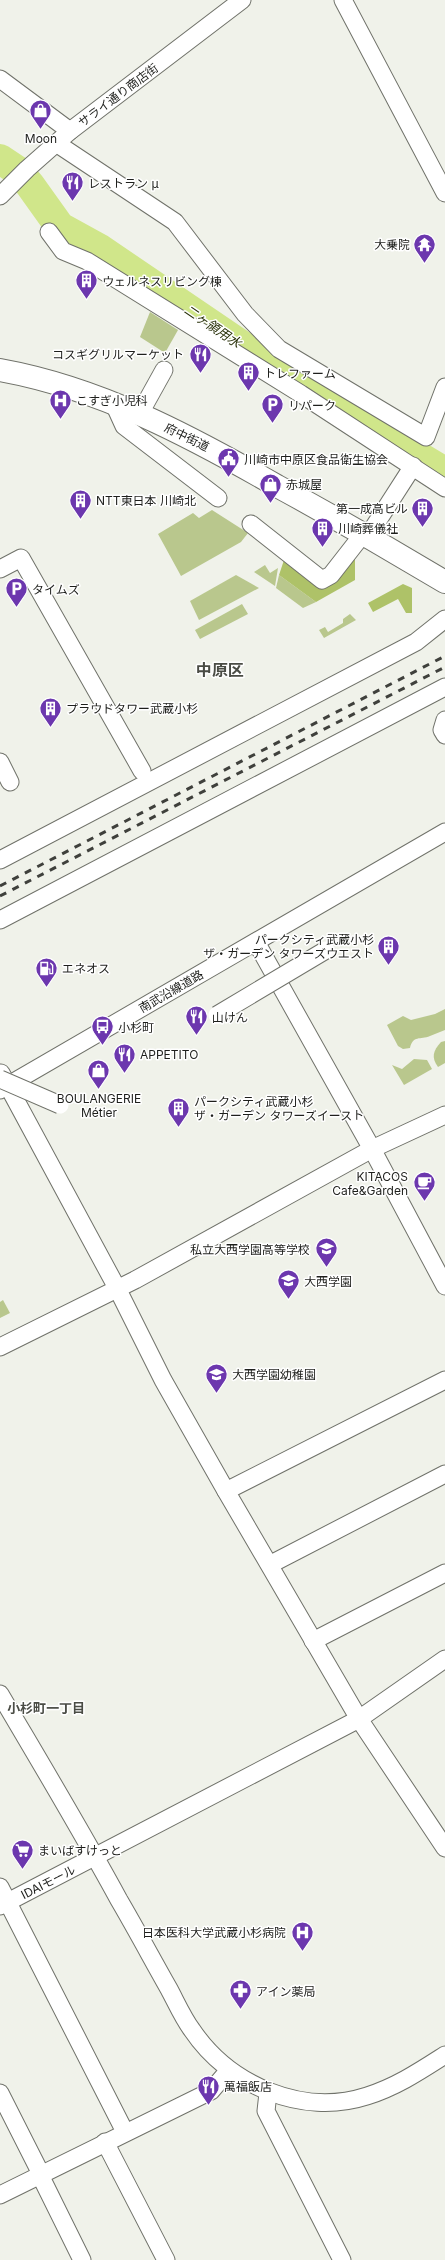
<svg xmlns="http://www.w3.org/2000/svg" width="445" height="2260" font-family="Inter,'Noto Sans JP',sans-serif">
	<style>
		.green { fill: #b9c78d }
		.forest { fill: #aec268 }
		.lines { fill: none; stroke-linecap: round; stroke-linejoin: round }
		.river { stroke: #d0e68a; stroke-width: 30 }
		.minor-casing { stroke: #70726a; stroke-width: 19 }
		.highway-casing { stroke: #70726a; stroke-width: 24 }
		.minor { stroke: #fff; stroke-width: 17 }
		.highway { stroke: #fff; stroke-width: 22 }
		.rail { stroke: #3f403c; stroke-width: 3; stroke-dasharray: 7 7; stroke-linecap: butt }
		.minor-bridge-casing { stroke: #70726a; stroke-width: 19; stroke-linecap: butt }
		.minor-bridge { stroke: #fff; stroke-width: 17 }
		.labels { text-anchor: middle; dominant-baseline: central; stroke-width: 3; stroke-linejoin: round; paint-order: stroke }
		.street-label { font-size: 12px; fill: #1e1f1c; stroke: #fff }
		.poi-label { font-size: 12px; fill: #1e1f1c; stroke: #fff; text-anchor: start }
		.water-label { font-size: 13px; font-style: italic; fill: #283009; stroke: #fff }
		.neighbourhood-label { font-size: 13px; font-weight: bold; fill: #4a4c45; stroke: #fff }
		.district-label { font-size: 16px; font-weight: bold; fill: #4a4c45; stroke: #fff }
	</style>
	<rect width="100%" height="100%" fill="#f0f2ea"/>
	<g class="green">
		<path d="M150,312L178,330L165,353L140,337Z"/>
		<path d="M212,510L248,533L241,542L181,576L158,534L193,513L199,518Z"/>
		<path d="M265,565L270,573L278,568L275,586L254,572Z"/>
		<path d="M236,575L259,588L199,620L190,601Z"/>
		<path d="M279,575L316,602L303,608L276,588Z"/>
		<path d="M242,604L248,614L200,639L195,630Z"/>
		<path d="M350,614L356,620L324,638L319,630L325,627L328,632L343,623V619Z"/>
		<path d="M445,1009V1030C440,1032 435,1034 430,1036C420,1040 413,1035 410,1048L403,1049L398,1046L387,1025L403,1016L411,1020L435,1014Z"/>
		<path d="M445,1041V1063L438,1067C431,1057 433,1051 441,1042Z"/>
		<path d="M414,1059L427,1060L432,1069L404,1085L392,1065L402,1069Z"/>
		<path d="M3,1300L10,1313L0,1318V1302Z"/>
	</g>
	<g class="forest">
		<path d="M355,557V580L316,602L279,575L284,560L321,588Z"/>
		<path d="M403,584L412,588V613H406L398,599L373,612L368,603Z"/>
	</g>
	<g class="lines">
		<path class="river" d="M0,159L18,171L30,185L60,227L100,249L305,388L445,472"/>
		<defs>
			<g id="minor">
				<path d="M343,0L445,193"/>
				<path d="M0,79L70,131"/>
				<path d="M56,143L175,222L245,314L279,349L426,437L445,387"/>
				<path d="M0,196L27,169L70,131L242,0"/>
				<path d="M49,232L63,251L87,261L301,394L445,488"/>
				<path d="M114,404L124,426L218,498"/>
				<path d="M139,415L164,370"/>
				<path d="M251,524L322,580L331,575L363,534"/>
				<path d="M368,536L413,466"/>
				<path d="M0,569L21,558L142,771"/>
				<path d="M445,720L442,730L445,735"/>
				<path d="M0,762L10,782"/>
				<path d="M0,860L416,642L445,619"/>
				<path d="M0,920L445,687"/>
				<path d="M256,942L372,1149L445,1286"/>
				<path d="M1,1073L117,1288L163,1380L226,1491L359,1719L445,1848"/>
				<path d="M0,1090L445,832"/>
				<path d="M0,1347L135,1280L372,1149L445,1115"/>
				<path d="M226,1491L445,1380"/>
				<path d="M271,1564L445,1474"/>
				<path d="M313,1641L445,1573"/>
				<path d="M0,1694C40,1762 81,1830 119,1900C136,1929 152,1959 169,1989C176,2002 183,2018 192,2030C229,2085 302,2117 367,2096C396,2087 420,2071 445,2055"/>
				<path d="M0,1887L125,2132"/>
				<path d="M0,1906L359,1719L445,1659"/>
				<path d="M0,2093L41,2174"/>
				<path d="M268,2093L266,2111L342,2260"/>
				<path d="M105,2142L166,2260"/>
				<path d="M40,2175L82,2260"/>
				<path d="M0,2195L211,2091L229,2070"/>
			</g>
			<path id="highway" d="M0,370C100,388 190,436 277,486C334,517 390,549 445,582"/>
		</defs>
		<use href="#minor" class="minor-casing"/>
		<use href="#highway" class="highway-casing"/>
		<use href="#minor" class="minor"/>
		<use href="#highway" class="highway"/>
		<g class="rail">
			<path d="M0,886L445,656"/>
			<path d="M0,896L445,667"/>
		</g>
		<defs>
			<g id="minor-bridge">
				<path d="M217,1015L326,950"/>
				<path d="M0,1079L60,1105"/>
			</g>
		</defs>
		<use href="#minor-bridge" class="minor-bridge-casing"/>
		<use href="#minor-bridge" class="minor-bridge"/>
	</g>
	<defs>
		<symbol id="shop-pin" viewBox="-11 -11 22 30"><path d="M0 17L-7.5 6A9.5 9.5 0 1 1 7.5 6Z" fill="#6c37ae" stroke="#fff"/><path d="M-5-2.5h2.3a2.7 3.5 0 0 1 5.4 0H5L5.5 6h-11ZM-1.5-2.5h3a1.5 2.3 0 0 0-3 0Z" fill="#fff"/></symbol>
		<symbol id="restaurant-pin" viewBox="-11 -11 22 30"><path d="M0 17L-7.5 6A9.5 9.5 0 1 1 7.5 6Z" fill="#6c37ae" stroke="#fff"/><path d="M-5-6h1v4h1v-4h1v4h1v-4h1v5L-1.5 .5V6h-2V.5L-5-1ZM5-6V6H3V1.5H1.5Q1.5-4 5-6Z" fill="#fff"/></symbol>
		<symbol id="temple-pin" viewBox="-11 -11 22 30"><path d="M0 17L-7.5 6A9.5 9.5 0 1 1 7.5 6Z" fill="#6c37ae" stroke="#fff"/><path d="M0-6L5-2H3V0L6.5 2.5H4V6H1.5V3h-3V6H-4V2.5H-6.5L-3 0V-2H-5Z" fill="#fff"/></symbol>
		<symbol id="building-pin" viewBox="-11 -11 22 30"><path d="M0 17L-7.5 6A9.5 9.5 0 1 1 7.5 6Z" fill="#6c37ae" stroke="#fff"/><path d="M-4-6H4V6H1V3H-1V6H-4ZM-2.5-4.3h1.7v1.8h-1.7ZM.8-4.3h1.7v1.8H.8ZM-2.5-1h1.7V.8h-1.7ZM.8-1h1.7V.8H.8Z" fill="#fff"/></symbol>
		<symbol id="hospital-pin" viewBox="-11 -11 22 30"><path d="M0 17L-7.5 6A9.5 9.5 0 1 1 7.5 6Z" fill="#6c37ae" stroke="#fff"/><path d="M-5-5h3v3.5h4V-5h3V5h-3V1.5h-4V5h-3Z" fill="#fff"/></symbol>
		<symbol id="parking-pin" viewBox="-11 -11 22 30"><path d="M0 17L-7.5 6A9.5 9.5 0 1 1 7.5 6Z" fill="#6c37ae" stroke="#fff"/><path d="M-3.5-5.5H1a3.5 3.5 0 0 1 0 7H-1V5.5H-3.5ZM-1-3.4V-.6H.8a1.4 1.4 0 0 0 0-2.8Z" fill="#fff"/></symbol>
		<symbol id="civic-pin" viewBox="-11 -11 22 30"><path d="M0 17L-7.5 6A9.5 9.5 0 1 1 7.5 6Z" fill="#6c37ae" stroke="#fff"/><path d="M-.6-6.5H3V-4.5H.6V-3L4-1V1h2V6H-6V1h2V-1L-.6-3ZM-1.2 2.5V6h2.4V2.5Z" fill="#fff"/></symbol>
		<symbol id="fuel-pin" viewBox="-11 -11 22 30"><path d="M0 17L-7.5 6A9.5 9.5 0 1 1 7.5 6Z" fill="#6c37ae" stroke="#fff"/><path d="M-5.5-6h7V0h2V4h1.3V-2.5L3-4.5l.8-.8L6-3V5H2.5V1h-1V6h-7ZM-4.2-4.7v3.2H.2V-4.7Z" fill="#fff"/></symbol>
		<symbol id="bus-pin" viewBox="-11 -11 22 30"><path d="M0 17L-7.5 6A9.5 9.5 0 1 1 7.5 6Z" fill="#6c37ae" stroke="#fff"/><path d="M-5-6H5V4H4V6H2V4H-2V6H-4V4H-5ZM-3.5-4V0h7V-4ZM-3.5 1.2v1.5H-2V1.2ZM2 1.2v1.5H3.5V1.2Z" fill="#fff"/></symbol>
		<symbol id="cafe-pin" viewBox="-11 -11 22 30"><path d="M0 17L-7.5 6A9.5 9.5 0 1 1 7.5 6Z" fill="#6c37ae" stroke="#fff"/><path d="M-5.5-4.5H6V0H3Q3 3.5 0 3.5H-2.5Q-5.5 3.5-5.5 0ZM3-3.2v2h1.7v-2ZM-6 4.5H4V6H-6Z" fill="#fff"/></symbol>
		<symbol id="school-pin" viewBox="-11 -11 22 30"><path d="M0 17L-7.5 6A9.5 9.5 0 1 1 7.5 6Z" fill="#6c37ae" stroke="#fff"/><path d="M0-5L7-2L0 1L-7-2ZM-4 1L0 2.5L4 1V4Q0 6-4 4Z" fill="#fff"/></symbol>
		<symbol id="supermarket-pin" viewBox="-11 -11 22 30"><path d="M0 17L-7.5 6A9.5 9.5 0 1 1 7.5 6Z" fill="#6c37ae" stroke="#fff"/><path d="M-6-5.5h2.5l.6 2H6L4.5 2H-2.5L-4.4-4H-6ZM-1.5 3.2a1.3 1.3 0 1 0 .1 0ZM3 3.2a1.3 1.3 0 1 0 .1 0Z" fill="#fff"/></symbol>
		<symbol id="pharmacy-pin" viewBox="-11 -11 22 30"><path d="M0 17L-7.5 6A9.5 9.5 0 1 1 7.5 6Z" fill="#6c37ae" stroke="#fff"/><path d="M-2-6h4v4h4v4h-4v4h-4v-4h-4v-4h4Z" fill="#fff"/></symbol>
	</defs>
	<g fill-rule="evenodd">
		<use href="#shop-pin" x="28" y="98" width="25" height="34"/>
		<use href="#restaurant-pin" x="60" y="170" width="25" height="34"/>
		<use href="#temple-pin" x="412" y="232" width="25" height="34"/>
		<use href="#building-pin" x="74" y="268" width="25" height="34"/>
		<use href="#restaurant-pin" x="188" y="342" width="25" height="34"/>
		<use href="#building-pin" x="236" y="360" width="25" height="34"/>
		<use href="#hospital-pin" x="48" y="388" width="25" height="34"/>
		<use href="#parking-pin" x="260" y="392" width="25" height="34"/>
		<use href="#civic-pin" x="216" y="446" width="25" height="34"/>
		<use href="#shop-pin" x="258" y="472" width="25" height="34"/>
		<use href="#building-pin" x="68" y="488" width="25" height="34"/>
		<use href="#building-pin" x="410" y="496" width="25" height="34"/>
		<use href="#building-pin" x="310" y="516" width="25" height="34"/>
		<use href="#parking-pin" x="4" y="576" width="25" height="34"/>
		<use href="#building-pin" x="38" y="696" width="25" height="34"/>
		<use href="#building-pin" x="376" y="934" width="25" height="34"/>
		<use href="#fuel-pin" x="34" y="956" width="25" height="34"/>
		<use href="#restaurant-pin" x="184" y="1004" width="25" height="34"/>
		<use href="#bus-pin" x="90" y="1014" width="25" height="34"/>
		<use href="#restaurant-pin" x="112" y="1042" width="25" height="34"/>
		<use href="#shop-pin" x="86" y="1058" width="25" height="34"/>
		<use href="#building-pin" x="166" y="1096" width="25" height="34"/>
		<use href="#cafe-pin" x="412" y="1170" width="25" height="34"/>
		<use href="#school-pin" x="314" y="1236" width="25" height="34"/>
		<use href="#school-pin" x="276" y="1268" width="25" height="34"/>
		<use href="#school-pin" x="204" y="1362" width="25" height="34"/>
		<use href="#supermarket-pin" x="10" y="1838" width="25" height="34"/>
		<use href="#hospital-pin" x="290" y="1920" width="25" height="34"/>
		<use href="#pharmacy-pin" x="228" y="1978" width="25" height="34"/>
		<use href="#restaurant-pin" x="196" y="2074" width="25" height="34"/>
	</g>
	<g class="labels">
		<g class="street-label">
			<text transform="translate(118 95) rotate(-37)">サライ通り商店街</text>
			<text transform="translate(187 437) rotate(26)">府中街道</text>
			<text transform="translate(171 991) rotate(-30)">南武沿線道路</text>
			<text transform="translate(48 1882) rotate(-27)">IDAIモール</text>
		</g>
		<g class="poi-label">
			<text x="41" y="138" text-anchor="middle">Moon</text>
			<text x="88" y="183">レストラン μ</text>
			<text x="410" y="244" text-anchor="end">大乗院</text>
			<text x="102" y="281">ウェルネスリビング棟</text>
			<text x="184" y="354" text-anchor="end">コスギグリルマーケット</text>
			<text x="264" y="373">トレファーム</text>
			<text x="76" y="400">こすぎ小児科</text>
			<text x="288" y="405">リパーク</text>
			<text x="244" y="459">川崎市中原区食品衛生協会</text>
			<text x="286" y="484">赤城屋</text>
			<text x="96" y="500">NTT東日本 川崎北</text>
			<text x="408" y="508" text-anchor="end">第一成高ビル</text>
			<text x="338" y="528">川崎葬儀社</text>
			<text x="32" y="589">タイムズ</text>
			<text x="66" y="708">プラウドタワー武蔵小杉</text>
			<text x="374" y="939" text-anchor="end">パークシティ武蔵小杉<tspan x="374" dy="14">ザ・ガーデン タワーズウエスト</tspan></text>
			<text x="62" y="968">エネオス</text>
			<text x="212" y="1017">山けん</text>
			<text x="118" y="1027">小杉町</text>
			<text x="140" y="1054">APPETITO</text>
			<text x="99" y="1098" text-anchor="middle">BOULANGERIE<tspan x="99" dy="14">Métier</tspan></text>
			<text x="194" y="1101">パークシティ武蔵小杉<tspan x="194" dy="14">ザ・ガーデン タワーズイースト</tspan></text>
			<text x="408" y="1176" text-anchor="end">KITACOS<tspan x="408" dy="14">Cafe&amp;Garden</tspan></text>
			<text x="310" y="1249" text-anchor="end">私立大西学園高等学校</text>
			<text x="304" y="1281">大西学園</text>
			<text x="232" y="1374">大西学園幼稚園</text>
			<text x="38" y="1850">まいばすけっと</text>
			<text x="286" y="1932" text-anchor="end">日本医科大学武蔵小杉病院</text>
			<text x="256" y="1991">アイン薬局</text>
			<text x="224" y="2086">萬福飯店</text>
		</g>
		<g class="water-label">
			<text transform="translate(213 326) rotate(34)">二ヶ領用水</text>
		</g>
		<g class="neighbourhood-label">
			<text x="46" y="1708">小杉町一丁目</text>
		</g>
		<g class="district-label">
			<text x="220" y="670">中原区</text>
		</g>
	</g>
</svg>
